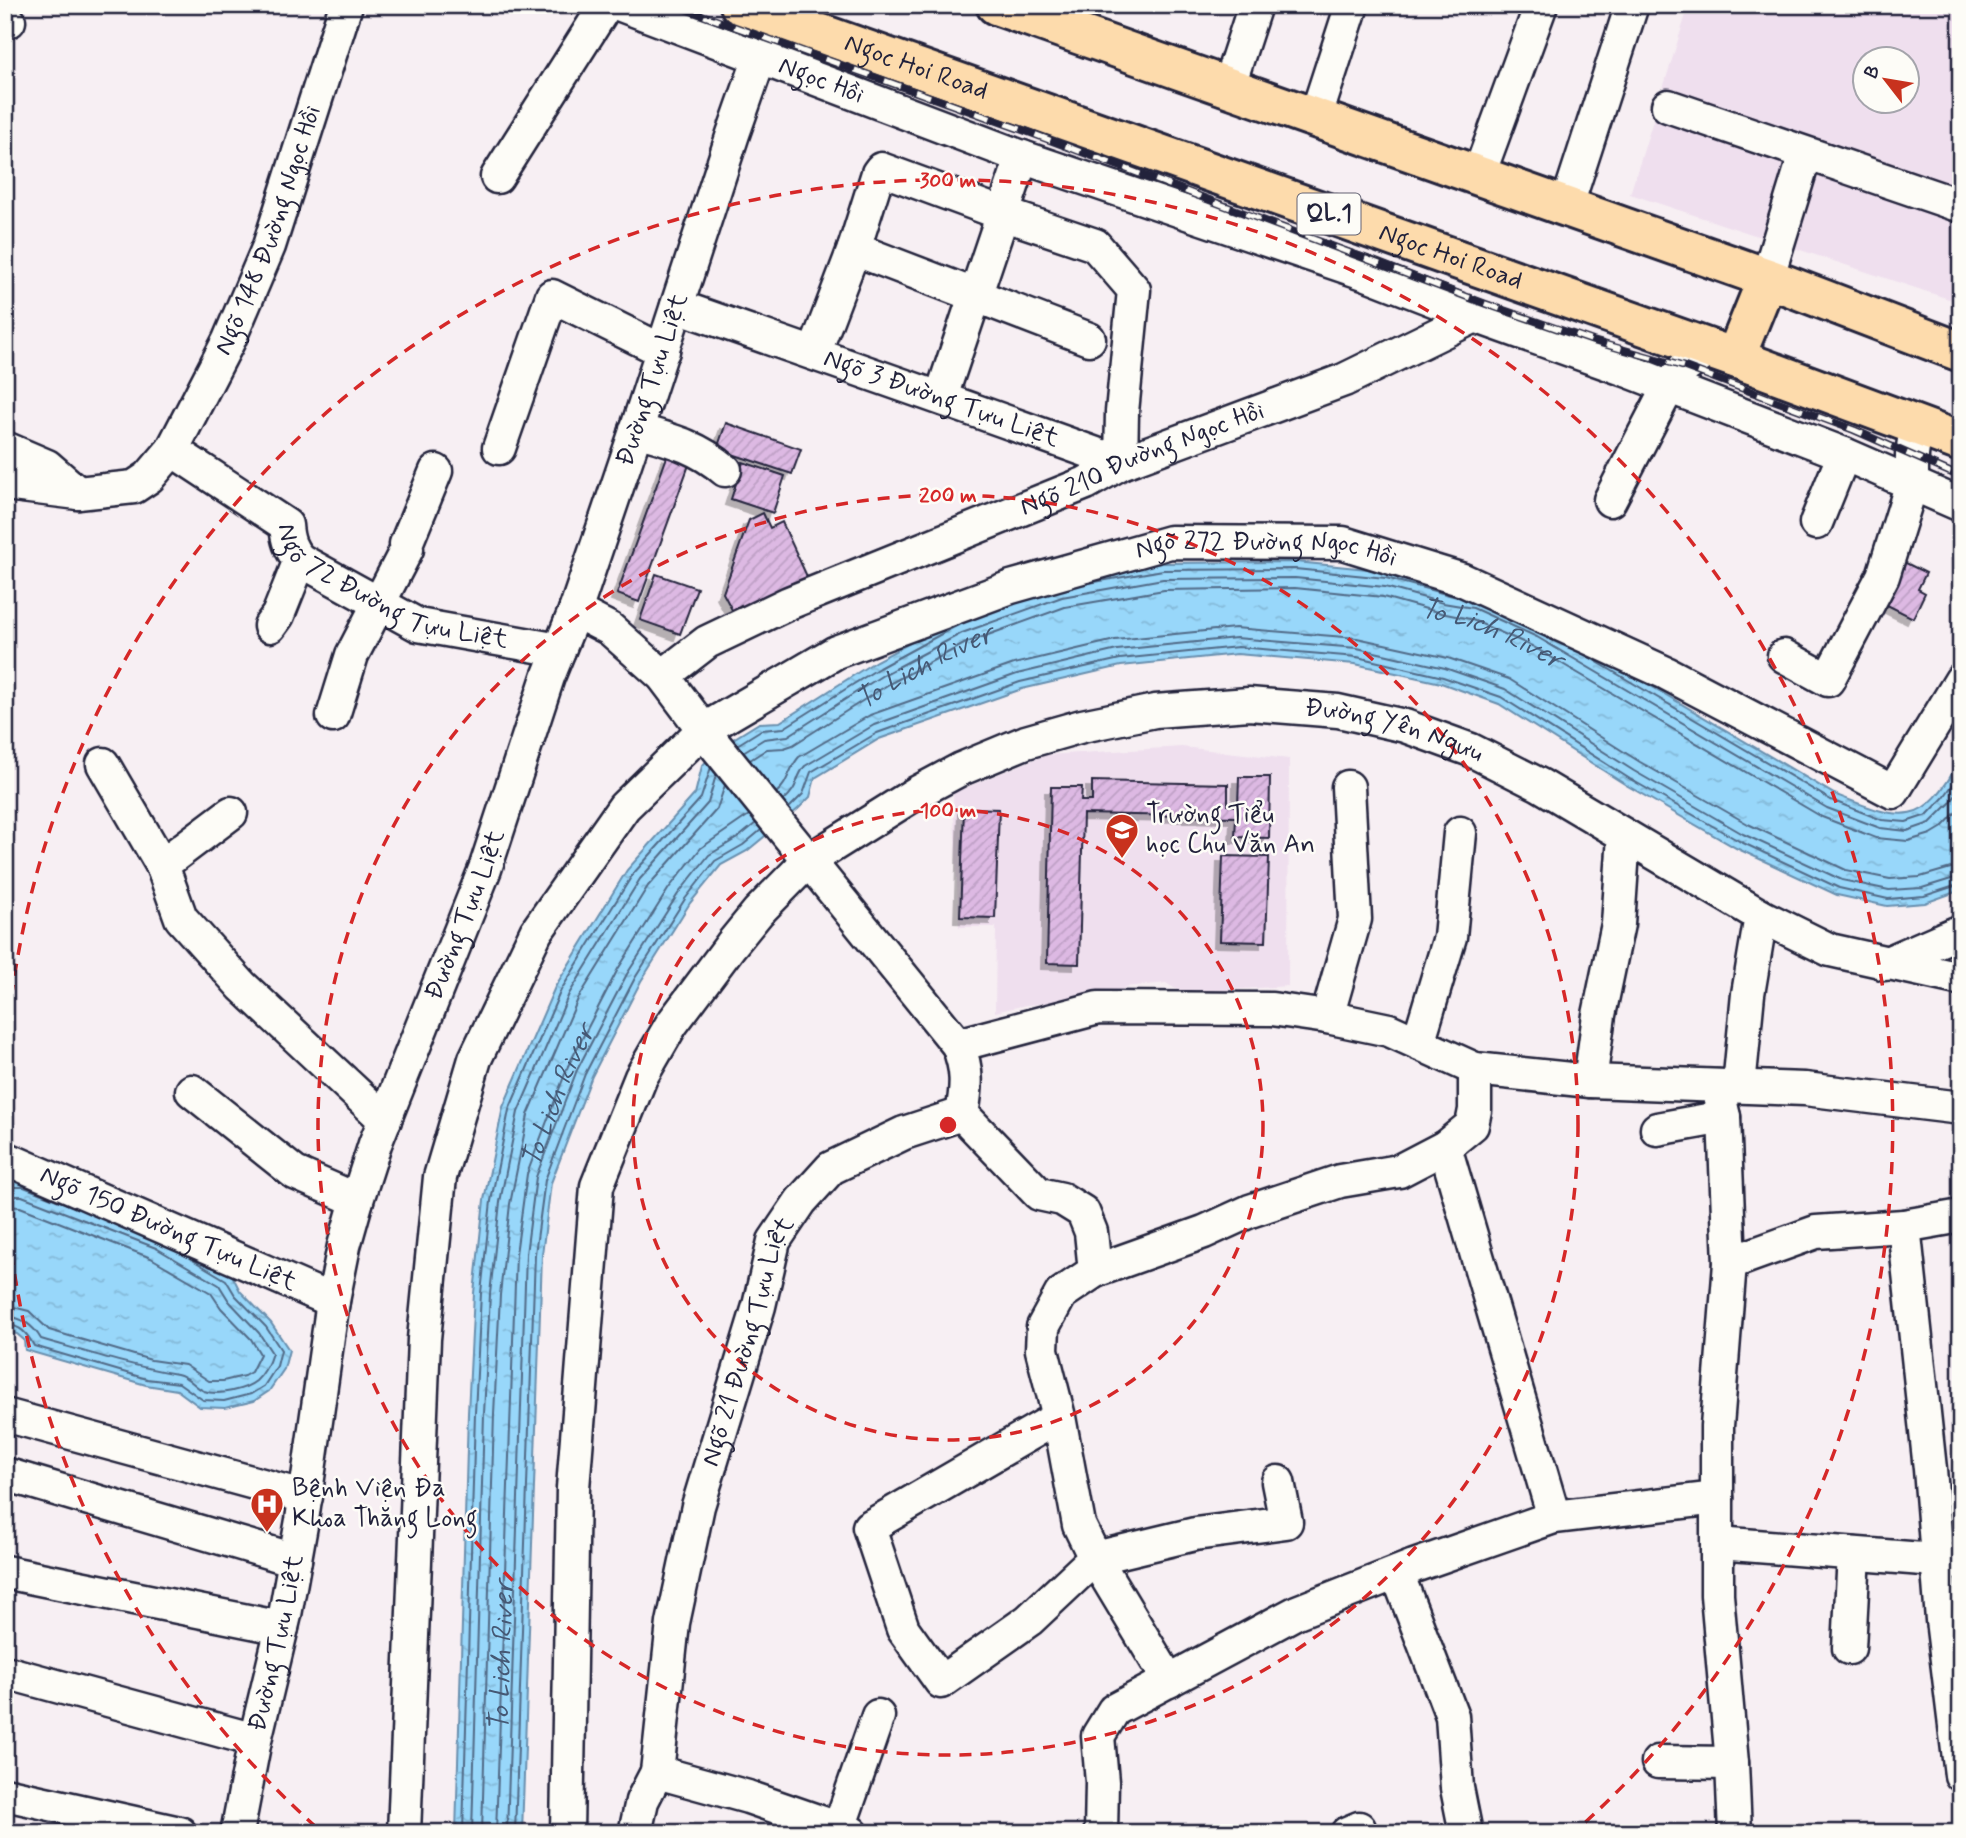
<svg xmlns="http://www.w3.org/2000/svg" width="1966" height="1838" font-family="Mynerve,sans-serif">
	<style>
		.built { fill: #efdfee; fill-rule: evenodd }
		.water { fill: url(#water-ripples); stroke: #698fae; stroke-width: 2 }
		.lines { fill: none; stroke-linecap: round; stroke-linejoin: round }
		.shore { stroke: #516a87; stroke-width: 2 }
		.building { fill: url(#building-hatch); stroke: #22223b; stroke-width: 2; filter: url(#shadow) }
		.minor-casing { stroke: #22223b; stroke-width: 37 }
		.highway-casing { stroke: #22223b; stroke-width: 44 }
		.minor { stroke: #fdfcf7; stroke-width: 32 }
		.highway { stroke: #fddbac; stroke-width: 38 }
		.rail-casing { stroke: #22223b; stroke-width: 8 }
		.rail { stroke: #fdfcf7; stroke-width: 5; stroke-dasharray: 16; stroke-linecap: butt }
		.ring { fill: none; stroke: #d62828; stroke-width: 3.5; stroke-dasharray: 12 9 }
		.labels { text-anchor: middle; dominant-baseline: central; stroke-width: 5; stroke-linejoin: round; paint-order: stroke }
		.shield { fill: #fdfcf7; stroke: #646373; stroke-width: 2 }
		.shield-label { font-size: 24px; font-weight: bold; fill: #22223b }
		.street-label { font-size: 26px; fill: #22223b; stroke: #fdfcf7 }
		.poi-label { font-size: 26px; fill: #22223b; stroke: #fdfcf7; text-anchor: start }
		.water-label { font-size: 28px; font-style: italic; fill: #455874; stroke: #fdfcf7 }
		.centre { fill: #d62828; stroke: #fdfcf7; stroke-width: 3.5 }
		.ring-label { font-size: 21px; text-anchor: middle; font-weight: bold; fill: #d62828; stroke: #fdfcf7; stroke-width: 5; stroke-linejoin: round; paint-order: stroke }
	</style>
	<defs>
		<pattern id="water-ripples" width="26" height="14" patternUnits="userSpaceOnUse" patternTransform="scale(1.75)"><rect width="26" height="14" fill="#98d7fa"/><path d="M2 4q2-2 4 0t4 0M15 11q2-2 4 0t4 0" fill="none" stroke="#83b8d7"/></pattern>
		<pattern id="building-hatch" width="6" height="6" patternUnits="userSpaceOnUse" patternTransform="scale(1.75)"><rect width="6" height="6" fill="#ddb9e3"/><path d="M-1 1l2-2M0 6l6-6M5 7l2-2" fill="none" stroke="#bd9fc4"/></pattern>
		<filter id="shadow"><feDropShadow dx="-6" dy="6" stdDeviation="0" flood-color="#0004"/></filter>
	</defs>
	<rect width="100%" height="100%" fill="#f7eff3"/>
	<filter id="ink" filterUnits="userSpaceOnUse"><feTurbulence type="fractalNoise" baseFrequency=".0143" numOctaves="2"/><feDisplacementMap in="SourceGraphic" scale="14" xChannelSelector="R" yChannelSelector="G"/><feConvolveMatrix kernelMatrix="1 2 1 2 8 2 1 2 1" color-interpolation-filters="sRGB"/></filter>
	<g filter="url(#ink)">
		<g class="built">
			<path d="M1689,5H1961V303L1630,194ZM1864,60H1906V102H1864Z"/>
			<path d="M1182,747L1289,759L1288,986L1182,993L1166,983L1125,987L1116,997L1026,1005L995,1012L996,927H959L953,793L1045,755Z"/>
		</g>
		<g class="water">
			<path d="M1296,562L1388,571L1544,623L1834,794C1901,820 1923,831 1961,758V890L1925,903L1887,906L1837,895L1736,848L1626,785L1499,704L1441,683L1355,664L1237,654L1121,666L1022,689L879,739L815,778L810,797L798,809L747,851L721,865L690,903L641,981L592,1076L551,1183L542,1255L522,1833H456L468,1413L474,1293L484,1200L503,1107L555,987L627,870L695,794L702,766L717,749L759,723L780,722L876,661L955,619L1058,581L1162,563Z"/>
			<path d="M25,1180L162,1234L232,1275L240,1291L271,1323L289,1350L284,1369L269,1391L254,1401L225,1408L200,1407L177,1390L146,1385L25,1350L24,1340L17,1334L5,1331V1181Z"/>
		</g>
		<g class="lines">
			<g class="shore">
				<path d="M1089,583L1163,570L1295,569L1386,578L1457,597"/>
				<path d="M1587,656L1831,800L1882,820L1906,822L1927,815L1944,797L1961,773"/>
				<path d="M737,745L761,730L784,728L879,668L956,626"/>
				<path d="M743,752L764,739L788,736L883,675L962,633L1062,597L1163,579L1295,578L1385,587L1443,603L1473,608L1537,637L1827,808L1880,828L1907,831L1930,823L1950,803L1961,788"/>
				<path id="s1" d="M750,760L767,749L784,748L793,745L889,684L966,643L1065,607L1164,590L1295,588L1383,597L1441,613L1470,619L1532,646L1822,817L1876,838L1908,841L1931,834L1941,828L1961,807"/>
				<path d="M776,793C789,783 788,769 799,757L870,715L1014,664L1115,640L1235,628L1357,638L1448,658L1509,679L1640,762L1748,824L1846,870L1890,879L1920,877L1961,865"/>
				<path d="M783,801C800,787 794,779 805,766L874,725L1017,674L1117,650L1236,638L1357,648L1445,668L1505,689L1634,771L1743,834L1842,880L1889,890L1922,888L1961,876"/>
				<path d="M789,808L803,794L811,772L877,733L1020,682L1120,659L1238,647L1357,657L1443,677L1501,697L1630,779L1739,841L1839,888L1888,899L1924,896L1961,884"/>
				<path d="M5,1187H24L72,1206"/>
				<path d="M5,1196H22L156,1248L219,1285L229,1301L259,1333L272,1353C269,1363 264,1374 256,1381C245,1390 218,1396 204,1391C194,1387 189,1376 177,1374C131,1366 87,1352 41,1339C33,1325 22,1317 5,1316"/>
				<path d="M5,1206L20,1207L151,1258L211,1293L221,1308L251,1339L260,1354L251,1372L244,1376L223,1381H209L185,1365L151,1360L49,1330L29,1311L5,1305"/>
				<path d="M5,1324C21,1326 27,1333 34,1346L147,1379L179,1383L203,1400L224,1401L251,1394L264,1386L277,1366L281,1350L266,1327L235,1295L226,1280L186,1256"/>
				<path d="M463,1833L475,1413L481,1293L491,1201L509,1110L561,990L633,874L701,798L711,767"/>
				<path d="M472,1833L484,1414L490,1294L500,1202L518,1112L569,994L640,879L708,803L716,775"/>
				<path d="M482,1833L494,1414L500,1295L510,1204L528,1115L578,999L648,886L717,809L725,785"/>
				<path id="s2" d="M496,1833L516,1254L527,1174L568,1066L618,969L669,888L701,848L749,815"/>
				<path d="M507,1833L526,1254L536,1177L577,1070L627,974L678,894L709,855L739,837L756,823"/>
				<path d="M515,1833L535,1254L545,1180L585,1074L635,978L685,899L715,861L743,845L761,830"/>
			</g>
		</g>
		<g class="building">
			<path d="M726,423L801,449L792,474L717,449Z"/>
			<path d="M668,454L690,462L639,602L617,594Z"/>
			<path d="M743,462L785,476L773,513L731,499Z"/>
			<path d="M763,513L770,528L782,522L810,583L745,614L741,605L732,610L723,593L749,520Z"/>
			<path d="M1896,558L1926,573L1918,589L1925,593L1913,618L1875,599Z"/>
			<path d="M656,574L697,588L680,634L640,620Z"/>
			<path d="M1239,777H1270L1269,838L1235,837L1236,817L1083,814L1079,964L1047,963L1051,787H1082L1081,801H1092V781L1228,784V805L1238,806Z"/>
			<path d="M964,808L999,809L995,918L960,917Z"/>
			<path d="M1223,856L1269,857L1266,942L1220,941Z"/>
		</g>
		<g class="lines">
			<defs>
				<g id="minor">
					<path id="s3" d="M621,5L1022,157L1367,274L1475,316L1626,370L1844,454L1961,505"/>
					<path d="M5,20L9,21"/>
					<path d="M1228,88L1255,5"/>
					<path d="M1668,106L1961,206"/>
					<path d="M1315,119L1352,5"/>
					<path d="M497,177L606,5"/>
					<path d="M1478,177L1541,5"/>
					<path d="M1566,208L1632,5"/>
					<path d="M854,249L1089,339"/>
					<path d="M1767,279L1805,155"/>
					<path id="s4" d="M677,306C825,358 973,409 1121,463L1122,412L1134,290L1095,245L1003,214L881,169L878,173L854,249L814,354"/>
					<path d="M941,397L1022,157"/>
					<path d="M636,430C671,440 697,446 725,470"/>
					<path d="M5,448L47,466L78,493"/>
					<path d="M499,448L552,296L663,351"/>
					<path id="s5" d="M172,450L286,525C287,539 290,550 300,560L418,625L559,650"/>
					<path id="s6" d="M5,484L78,493L134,487L149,477L172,450L229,340L269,246L346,5"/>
					<path d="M1610,500L1669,386L1685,367L1710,349"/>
					<path d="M1816,523L1844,454"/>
					<path d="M575,611L610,629L663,676L715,745L958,1045C968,1071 967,1086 962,1114"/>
					<path d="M270,626L278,615L300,560"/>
					<path d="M1784,656L1828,680L1883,576L1912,483V455L1916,426"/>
					<path id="s7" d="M663,676L707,642L789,603L1086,483L1121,463L1344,380L1475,316"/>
					<path d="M333,716L352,655L407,549L406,544L436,471"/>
					<path d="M103,764L162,865L181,918L242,986L385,1120"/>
					<path d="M162,865L231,813"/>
					<path d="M1885,964L1961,931"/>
					<path d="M1327,1017L1355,919L1348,787"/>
					<path d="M1418,1043L1450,937L1460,833"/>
					<path d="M958,1045L1098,1008L1272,1009L1327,1017L1389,1030L1475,1069L1590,1081L1805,1089L1961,1108"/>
					<path d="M1590,1081L1599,1015L1618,924L1624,836"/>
					<path d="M1717,1086L1724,1117L1730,1263L1717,1426V1595L1732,1763L1735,1833"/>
					<path d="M1739,1086L1748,994L1761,916"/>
					<path d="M192,1091L295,1173L357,1200"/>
					<path d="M962,1114L1039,1194L1062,1199L1083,1212L1091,1232L1095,1271L1061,1294L1043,1327L1042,1350L1059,1417L1079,1525L1095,1558L1029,1620L941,1682L903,1629L869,1527L1059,1417"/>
					<path d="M1657,1129L1724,1117"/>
					<path d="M1445,1147L1554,1517"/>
					<path id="s8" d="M5,1158L333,1301"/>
					<path d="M1904,1226L1930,1469L1942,1620L1961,1775"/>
					<path d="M1730,1263L1816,1232L1904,1226L1961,1216"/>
					<path d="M1095,1271L1204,1232L1250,1211L1340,1181L1399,1171L1445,1147L1472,1125L1475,1110V1069"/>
					<path d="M5,1415L306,1497"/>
					<path d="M5,1474L295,1560"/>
					<path d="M1718,1543L1961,1562"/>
					<path d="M5,1572L282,1628"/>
					<path d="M1397,1573L1452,1716L1457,1788L1466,1833"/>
					<path d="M1849,1648L1854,1554"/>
					<path d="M5,1672L255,1740"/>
					<path d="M1169,1681L1095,1558L1195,1534L1286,1522L1278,1482"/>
					<path d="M1658,1762L1732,1763"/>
					<path d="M5,1794L180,1833"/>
					<path d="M839,1828L878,1716"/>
					<path id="s9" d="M237,1833L255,1740L285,1615L302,1520L333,1301L344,1246L357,1200L375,1144L485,869L548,677L575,611L635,434L733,134L760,57L779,19"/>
					<path id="s10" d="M404,1833L424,1339L440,1177L475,1059L536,932L624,807L703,730L836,652L1011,587L1170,542L1343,543L1463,580L1666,673L1893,792L1961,680"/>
					<path id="s11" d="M567,1833L573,1488L597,1186L641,1077L671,1025L731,945L758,912L808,861L918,792L961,769L1026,742L1082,726L1155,711L1249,704L1338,711L1405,726L1471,750L1540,785L1761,916L1830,950L1961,979"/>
					<path d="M635,1833L642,1801L657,1772"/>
					<path id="s12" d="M852,1833L748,1797L657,1772L673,1623L698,1506L759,1306L774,1241L801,1201L831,1168L904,1133L962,1114"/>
					<path d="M1101,1833L1102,1782L1098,1736L1114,1710L1297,1612L1414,1566L1554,1517L1717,1498"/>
					<path d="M1347,1833L1359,1828"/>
				</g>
				<g id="highway">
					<path id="s13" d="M740,5L1735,358L1961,442"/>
					<path d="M996,5L1773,280L1961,352"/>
					<path d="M1735,358L1767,279"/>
				</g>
			</defs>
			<use href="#minor" class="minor-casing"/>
			<use href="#highway" class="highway-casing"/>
			<use href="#minor" class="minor"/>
			<use href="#highway" class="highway"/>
			<defs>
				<path id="rail" d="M674,5L1031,133L1486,304L1593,341L1685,367L1854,430L1961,477"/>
			</defs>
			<use href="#rail" class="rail-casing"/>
			<use href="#rail" class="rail"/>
		</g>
	</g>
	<g class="ring">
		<circle cx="948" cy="1125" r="315"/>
		<circle cx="948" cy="1125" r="630"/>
		<path d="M316 1827A945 945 0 0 1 5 1191M5 1059A945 945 0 1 1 1580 1827"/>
	</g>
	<defs>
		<symbol id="school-pin" viewBox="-11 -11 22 30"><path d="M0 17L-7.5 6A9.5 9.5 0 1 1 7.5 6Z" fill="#c8321e" stroke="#fdfcf7"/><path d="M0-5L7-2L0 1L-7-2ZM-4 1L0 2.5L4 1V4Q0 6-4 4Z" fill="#fff"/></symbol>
		<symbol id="hospital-pin" viewBox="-11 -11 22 30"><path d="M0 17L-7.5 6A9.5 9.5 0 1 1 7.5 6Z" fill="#c8321e" stroke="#fdfcf7"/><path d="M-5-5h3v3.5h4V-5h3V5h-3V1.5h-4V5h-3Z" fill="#fff"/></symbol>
	</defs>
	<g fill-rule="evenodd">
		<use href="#school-pin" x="1103" y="811" width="38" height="52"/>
		<use href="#hospital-pin" x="248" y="1485" width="38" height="52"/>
	</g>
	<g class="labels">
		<rect class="shield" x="1297.5" y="193.5" width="63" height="41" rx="5"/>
		<g class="shield-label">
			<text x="1329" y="214">QL.1</text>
		</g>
		<g class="street-label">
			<text stroke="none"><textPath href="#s13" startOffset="187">Ngoc Hoi Road</textPath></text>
			<text stroke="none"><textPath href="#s3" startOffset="214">Ngọc Hồi</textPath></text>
			<text stroke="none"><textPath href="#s6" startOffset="424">Ngõ 148 Đường Ngọc Hồi</textPath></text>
			<text stroke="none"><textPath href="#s13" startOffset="754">Ngoc Hoi Road</textPath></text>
			<text stroke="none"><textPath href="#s9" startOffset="1517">Đường Tựu Liệt</textPath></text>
			<text stroke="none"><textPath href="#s4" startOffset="280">Ngõ 3 Đường Tựu Liệt</textPath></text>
			<text stroke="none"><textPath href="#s7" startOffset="528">Ngõ 210 Đường Ngọc Hồi</textPath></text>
			<text stroke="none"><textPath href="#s10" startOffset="1787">Ngõ 272 Đường Ngọc Hồi</textPath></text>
			<text stroke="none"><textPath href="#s5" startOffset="268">Ngõ 72 Đường Tựu Liệt</textPath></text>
			<text stroke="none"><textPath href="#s11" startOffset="1664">Đường Yên Ngưu</textPath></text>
			<text stroke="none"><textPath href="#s9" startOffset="950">Đường Tựu Liệt</textPath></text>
			<text stroke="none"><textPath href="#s8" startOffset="178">Ngõ 150 Đường Tựu Liệt</textPath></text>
			<text stroke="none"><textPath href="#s12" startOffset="646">Ngõ 21 Đường Tựu Liệt</textPath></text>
			<text stroke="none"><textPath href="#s9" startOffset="194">Đường Tựu Liệt</textPath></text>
		</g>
		<g class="poi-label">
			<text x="1146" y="815">Trường Tiểu<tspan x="1146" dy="30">học Chu Văn An</tspan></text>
			<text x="292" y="1489">Bệnh Viện Đa<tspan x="292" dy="30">Khoa Thăng Long</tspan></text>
		</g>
		<g class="water-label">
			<text stroke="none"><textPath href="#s1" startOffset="788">To Lich River</textPath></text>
			<text stroke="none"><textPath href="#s1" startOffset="200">To Lich River</textPath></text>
			<text stroke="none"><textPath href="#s2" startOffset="744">To Lich River</textPath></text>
			<text stroke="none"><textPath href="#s2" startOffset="177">To Lich River</textPath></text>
		</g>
	</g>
	<circle cx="948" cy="1125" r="10" class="centre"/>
	<g class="ring-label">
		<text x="948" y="187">300 m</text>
		<text x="948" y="502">200 m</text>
		<text x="948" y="817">100 m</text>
	</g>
	<rect width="1966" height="1838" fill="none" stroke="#fdfcf7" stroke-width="28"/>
	<rect x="14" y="14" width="1938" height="1810" fill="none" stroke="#22223b" stroke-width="2.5" filter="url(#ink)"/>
	<g transform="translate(1886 80) rotate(301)"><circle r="33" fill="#fdfcf7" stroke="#a5a5ac" stroke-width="2"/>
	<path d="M0-5L12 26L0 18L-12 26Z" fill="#c8321e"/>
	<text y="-10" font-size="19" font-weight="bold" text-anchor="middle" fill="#22223b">B</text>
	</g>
</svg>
